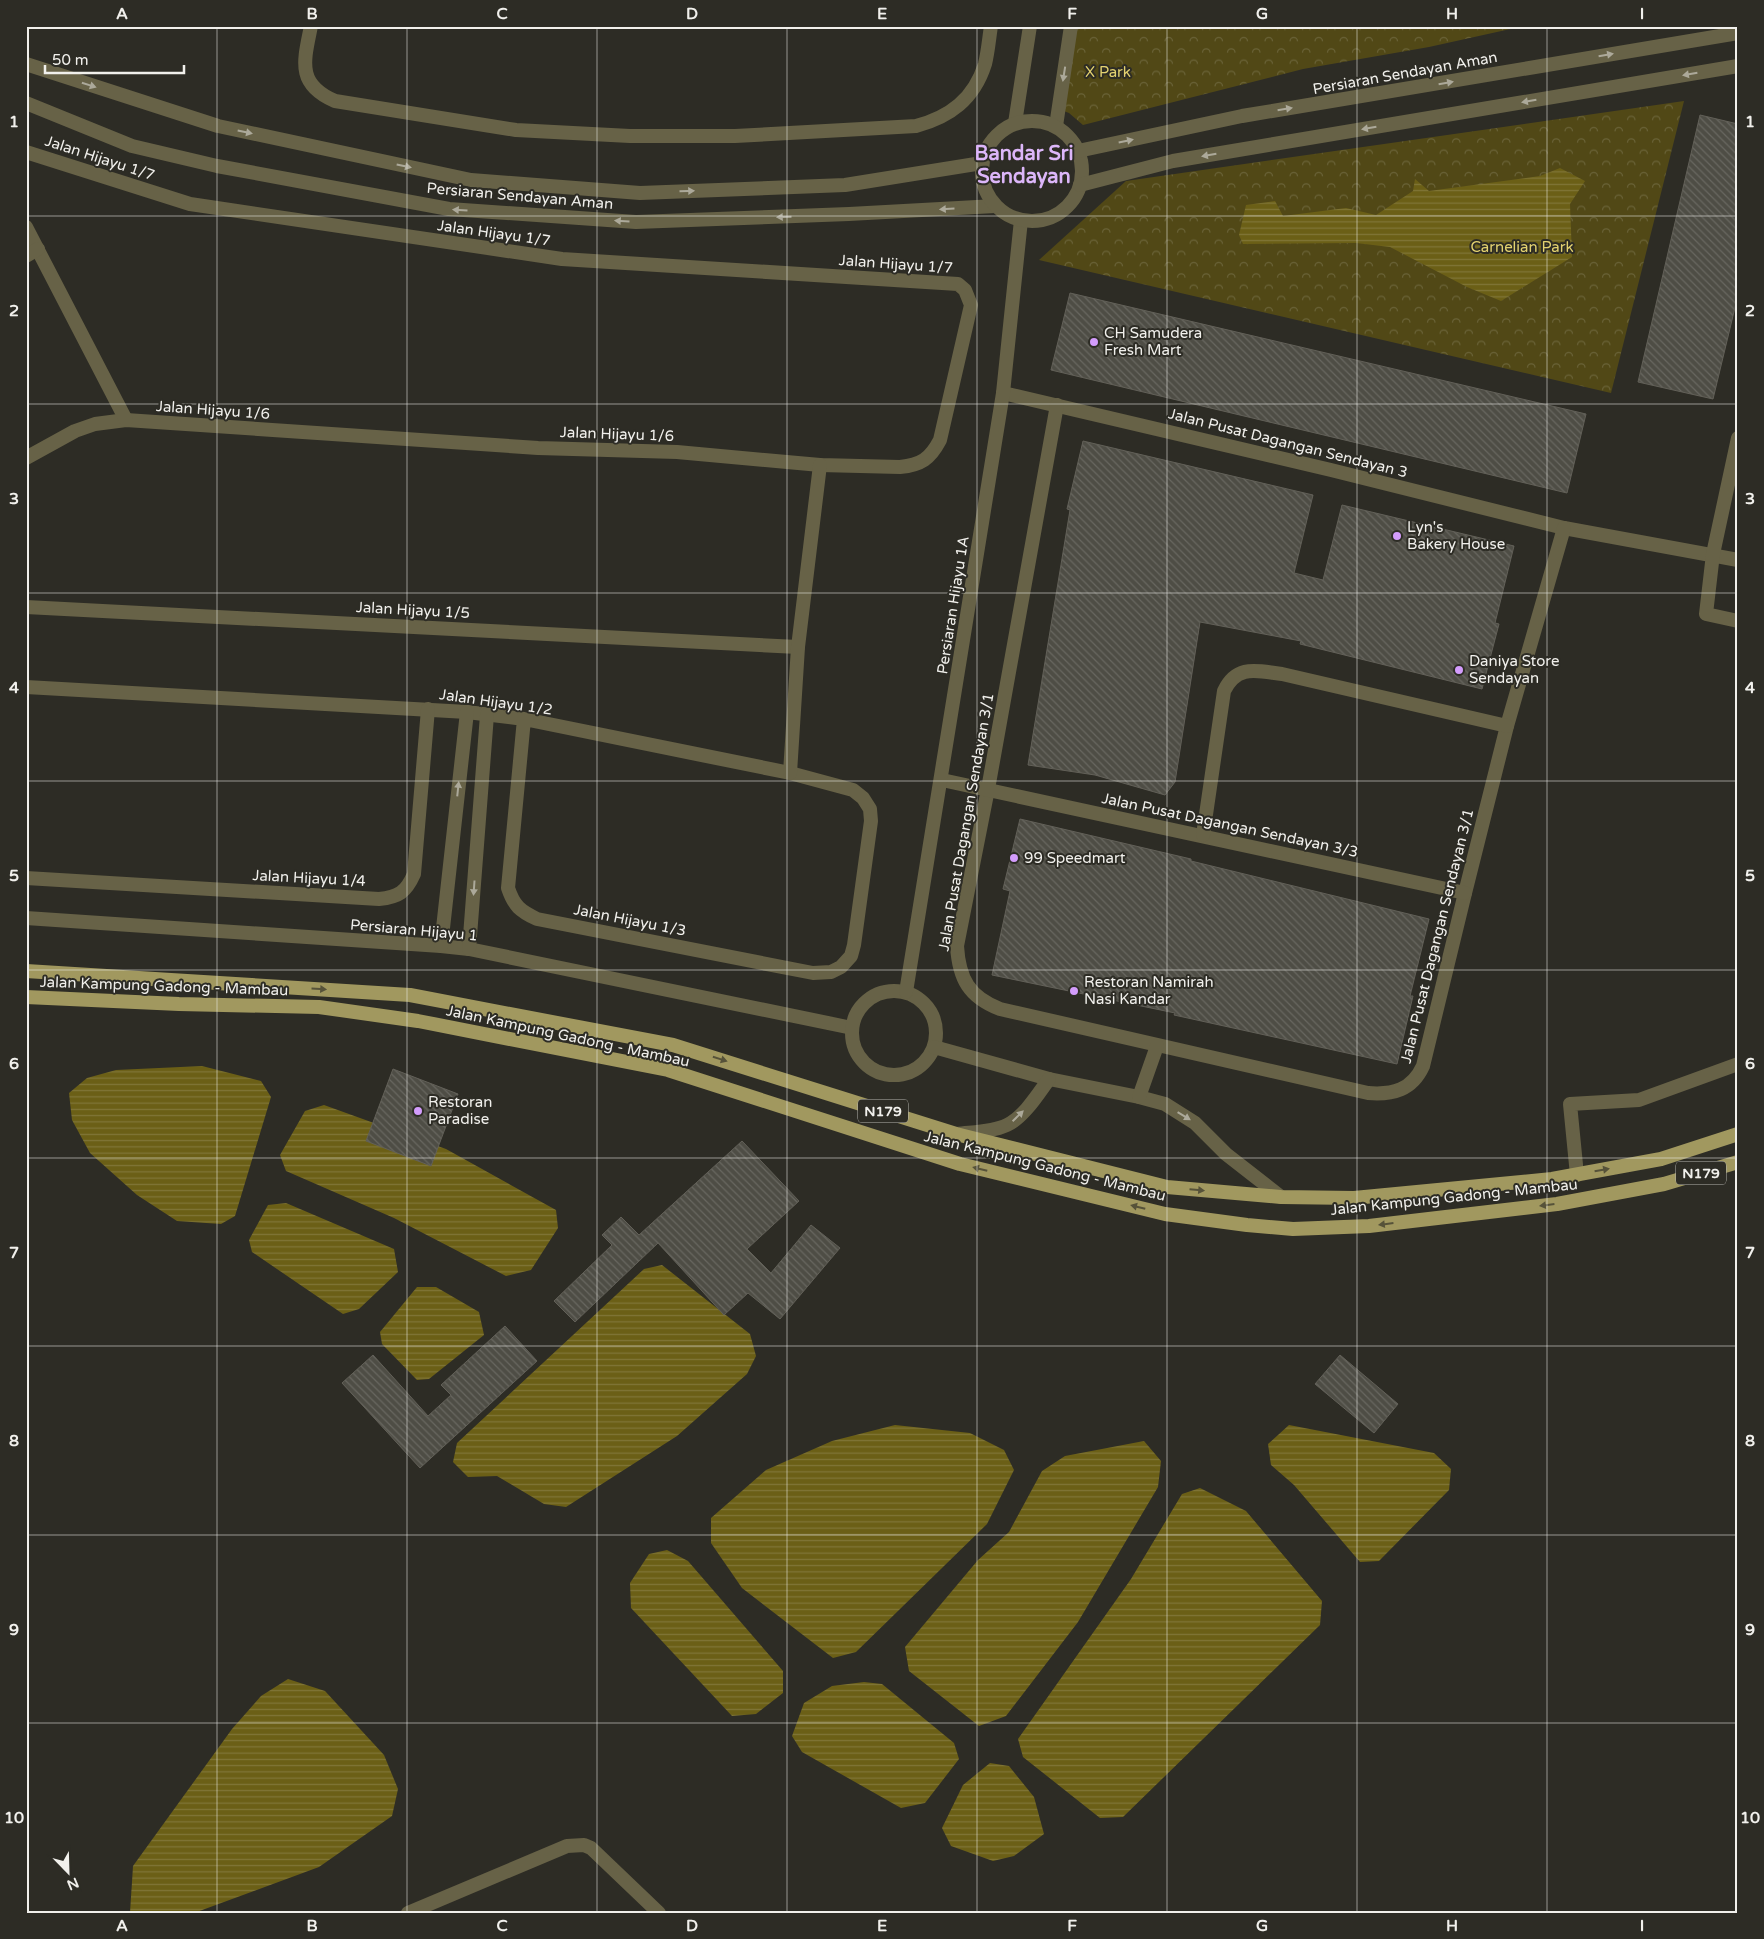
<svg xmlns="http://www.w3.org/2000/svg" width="1764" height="1939" font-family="'Varela Round',sans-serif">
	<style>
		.park { fill: url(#park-crowns) }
		.water { fill: url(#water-rules) }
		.building { fill: url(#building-back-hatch); stroke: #626058 }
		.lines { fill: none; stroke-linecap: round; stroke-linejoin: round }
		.minor { stroke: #676247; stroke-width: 14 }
		.tertiary { stroke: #676247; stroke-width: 14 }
		.primary { stroke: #a1985f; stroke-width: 14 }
		.oneway { fill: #aca99a }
		.oneway2 { fill: #565239 }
		.grid { fill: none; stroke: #f1f0ec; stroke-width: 1; stroke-opacity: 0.55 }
		.poi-dot { fill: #d39cfc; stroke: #2d2c25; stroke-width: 2 }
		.labels { text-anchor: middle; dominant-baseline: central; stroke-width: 4; stroke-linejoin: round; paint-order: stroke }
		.shield { fill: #2d2c25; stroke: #b6b5b0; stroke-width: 1 }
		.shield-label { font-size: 14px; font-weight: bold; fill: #f1f0ec }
		.park-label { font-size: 15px; fill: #e3d270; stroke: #2d2c25 }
		.street-label { font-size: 15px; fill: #f1f0ec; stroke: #2d2c25 }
		.poi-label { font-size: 15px; fill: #f1f0ec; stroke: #2d2c25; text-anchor: start }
		.district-label { font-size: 20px; font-weight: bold; fill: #dcb6f9; stroke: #2d2c25 }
		.neatline { fill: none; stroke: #f1f0ec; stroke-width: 2 }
		.grid-label { font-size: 16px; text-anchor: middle; font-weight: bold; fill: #f1f0ec }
	</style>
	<defs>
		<pattern id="park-crowns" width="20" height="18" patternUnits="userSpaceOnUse" patternTransform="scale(1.25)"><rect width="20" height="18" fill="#514816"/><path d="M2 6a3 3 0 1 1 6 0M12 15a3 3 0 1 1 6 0" fill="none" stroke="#6a6338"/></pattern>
		<pattern id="water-rules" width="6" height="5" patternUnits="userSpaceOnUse" patternTransform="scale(1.25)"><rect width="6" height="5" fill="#6b5f16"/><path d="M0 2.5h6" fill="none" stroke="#817638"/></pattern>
		<pattern id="building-back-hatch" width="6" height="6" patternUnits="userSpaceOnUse" patternTransform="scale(1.25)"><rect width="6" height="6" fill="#4e4d45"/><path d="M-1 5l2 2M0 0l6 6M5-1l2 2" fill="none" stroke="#686760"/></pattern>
	</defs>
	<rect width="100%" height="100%" fill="#2d2c25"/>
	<g class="park">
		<path d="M1065,26H1524L1429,47L1303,69L1083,125L1069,113L1053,107Z"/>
		<path d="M1684,101L1611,393L1039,260L1126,181Z"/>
	</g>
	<g class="water">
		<path d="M1560,168L1585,181L1570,204L1572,257L1501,301L1467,287L1390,247L1356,243L1243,244L1239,235L1246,205L1275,201L1283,216L1346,208L1376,215L1413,191L1415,179L1429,191L1540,176Z"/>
		<path d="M202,1066L261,1081L271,1097L235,1216L221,1224L177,1221L137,1195L90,1153L72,1120L69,1093L87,1078L116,1070Z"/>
		<path d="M324,1105L446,1149L556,1210L558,1228L531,1270L506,1276L394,1218L286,1171L280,1155L305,1111Z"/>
		<path d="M286,1203L394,1249L398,1272L359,1309L343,1314L252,1252L249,1240L268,1205Z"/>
		<path d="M662,1265L750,1334L756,1356L747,1374L677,1436L566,1507L544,1504L497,1476L468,1477L453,1462L457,1443L644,1269Z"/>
		<path d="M417,1287H436L479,1312L484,1335L429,1379L417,1380L382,1344L380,1332Z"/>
		<path d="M895,1425L970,1433L1004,1450L1014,1470L987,1524L856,1652L833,1658L742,1588L711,1543V1518L766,1470L832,1441Z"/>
		<path d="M1289,1425L1434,1453L1451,1469L1449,1490L1379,1561L1360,1562L1294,1485L1271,1465L1268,1444Z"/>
		<path d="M1144,1441L1161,1461L1158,1487L1078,1622L1006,1716L979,1726L909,1671L905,1647L978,1560L1009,1532L1042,1471L1065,1456Z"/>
		<path d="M1200,1488L1246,1511L1322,1601L1320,1625L1123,1817L1100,1818L1023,1757L1018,1739L1131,1579L1182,1494Z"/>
		<path d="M667,1550L688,1561L783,1671V1693L756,1714L732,1716L631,1608L630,1583L649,1554Z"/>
		<path d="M288,1679L325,1691L384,1755L398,1789L392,1816L319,1867L194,1913H130L133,1866L232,1729L261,1696Z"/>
		<path d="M864,1682L882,1684L954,1743L959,1759L925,1803L901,1808L802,1752L792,1736L804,1703L832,1686Z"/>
		<path d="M990,1763L1009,1766L1034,1797L1044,1834L1014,1856L993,1861L951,1846L942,1828L963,1785Z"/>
	</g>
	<g class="building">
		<path d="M1700,115L1738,124V295L1713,399L1638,382Z"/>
		<path d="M1070,293L1586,414L1567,493L1051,370Z"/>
		<path d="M1083,441L1313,495L1294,573L1323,580L1342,505L1514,546L1495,623L1499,624L1482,689L1300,644L1301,641L1200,622L1175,782L1165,795L1095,775L1028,765L1070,510L1067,509Z"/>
		<path d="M1020,819L1191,859V861L1429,919L1410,996H1413L1397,1064L1174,1015L1175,1013L992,975L1010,891L1003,889Z"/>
		<path d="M393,1069L458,1094L431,1166L366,1141Z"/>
		<path d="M742,1141L799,1201L747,1249L771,1273L811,1225L840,1248L780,1319L748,1293L724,1315L658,1243L575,1322L554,1301L612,1245L602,1235L621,1217L639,1235Z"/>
		<path d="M505,1326L537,1361L420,1468L342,1383L373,1355L428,1416L451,1395L441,1385Z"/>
		<path d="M1340,1355L1398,1404L1374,1433L1315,1384Z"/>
	</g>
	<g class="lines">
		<g class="minor">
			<path d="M311,26C304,61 296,84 335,101L516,130L630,136H735L916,126C950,117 974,99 985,64C988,52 989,39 991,26"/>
			<path d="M1015,123L1030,26"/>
			<path d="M1056,126L1071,26"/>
			<path d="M26,152L190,204L562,259L958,284L965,290L971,305L940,440C930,459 921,465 900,467L820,465L677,452L538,448L126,420L95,424L75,431L26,458"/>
			<path d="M26,227L126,420"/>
			<path d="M26,256L38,249"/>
			<path d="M1003,393L1331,470L1564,528L1738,560"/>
			<path d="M1057,405L988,789L957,946C959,979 969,997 1000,1009L1368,1093C1393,1095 1412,1090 1423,1066L1465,893L1507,726L1564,528"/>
			<path d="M1738,438L1713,554L1706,614L1738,621"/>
			<path d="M26,607L798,647"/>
			<path d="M26,687L467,712L524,719L790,773L853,790L863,798L870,809L871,821L854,945L851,956L841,967L831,972L813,973L537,919C520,911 514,906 508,888L524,719"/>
			<path d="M790,773L798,647L820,465"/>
			<path d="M942,780L1465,893"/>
			<path d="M1203,835L1224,691C1237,664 1257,671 1282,674L1507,726"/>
			<path d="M26,878L379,899C399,897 406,892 414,874L428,709"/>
			<path d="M26,918L441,946L469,949L852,1028"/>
			<path d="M441,946L467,712"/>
			<path d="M469,949L487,715"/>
			<circle cx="894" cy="1033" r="42"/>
			<path d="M906,992L1003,393L1021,220"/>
			<path d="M934,1047L1049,1079L1139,1097L1165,1104L1195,1123L1226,1154L1281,1197"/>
			<path d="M1139,1097L1157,1046"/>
			<path d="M957,1134C972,1132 992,1132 1007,1125C1024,1117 1038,1094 1049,1079"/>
			<path d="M1577,1175L1570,1104L1639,1100L1738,1064"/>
			<path d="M408,1913L567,1846L584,1845L591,1848L659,1913"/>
		</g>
		<g class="tertiary">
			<path d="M26,64L218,126L471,180L640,193L845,185L982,163"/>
			<path d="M26,103L132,146L217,166L449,209L636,222L849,214L995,206"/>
			<circle cx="1032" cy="171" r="50"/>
			<path d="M1078,151L1242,116L1738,33"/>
			<path d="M1080,185L1173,161L1738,66"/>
		</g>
		<g class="primary">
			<path d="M26,971L410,995L673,1045L956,1134L1167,1187L1281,1197L1354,1198L1552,1179L1661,1159L1738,1134"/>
			<path d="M26,997L179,1004L319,1007L418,1021L668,1070L960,1164L1165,1214L1247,1225L1293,1229L1369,1226L1557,1204L1664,1184L1738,1162"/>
		</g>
	</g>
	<defs><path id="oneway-solid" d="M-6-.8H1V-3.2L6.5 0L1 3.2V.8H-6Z" transform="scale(1.25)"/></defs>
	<g class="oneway">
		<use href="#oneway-solid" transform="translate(1606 55) rotate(-10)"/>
		<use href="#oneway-solid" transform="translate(1064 74) rotate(99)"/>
		<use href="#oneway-solid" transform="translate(1690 74) rotate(170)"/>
		<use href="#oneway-solid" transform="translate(1446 83) rotate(-10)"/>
		<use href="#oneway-solid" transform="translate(89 85) rotate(18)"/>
		<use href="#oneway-solid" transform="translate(1529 101) rotate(170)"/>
		<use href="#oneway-solid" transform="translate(1285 109) rotate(-9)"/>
		<use href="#oneway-solid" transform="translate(1369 128) rotate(170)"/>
		<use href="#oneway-solid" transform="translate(245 132) rotate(12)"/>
		<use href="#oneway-solid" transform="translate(1126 141) rotate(-12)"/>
		<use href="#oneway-solid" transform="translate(1209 155) rotate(170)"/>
		<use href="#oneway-solid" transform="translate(404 166) rotate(12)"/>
		<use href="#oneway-solid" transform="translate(687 191) rotate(-2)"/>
		<use href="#oneway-solid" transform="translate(947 209) rotate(177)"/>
		<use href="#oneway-solid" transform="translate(460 210) rotate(-176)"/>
		<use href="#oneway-solid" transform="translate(784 217) rotate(178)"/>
		<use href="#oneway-solid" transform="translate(622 221) rotate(-176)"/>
		<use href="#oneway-solid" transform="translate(458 789) rotate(-84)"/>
		<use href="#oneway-solid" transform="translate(474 888) rotate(94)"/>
		<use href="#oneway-solid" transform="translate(1018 1116) rotate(-44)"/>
		<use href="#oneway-solid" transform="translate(1184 1116) rotate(31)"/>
	</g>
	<g class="oneway2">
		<use href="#oneway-solid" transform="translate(319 989) rotate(4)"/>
		<use href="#oneway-solid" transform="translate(720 1059) rotate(18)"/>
		<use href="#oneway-solid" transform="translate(980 1169) rotate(-166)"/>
		<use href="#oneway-solid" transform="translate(1602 1170) rotate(-10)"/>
		<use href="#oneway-solid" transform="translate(1197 1190) rotate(5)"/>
		<use href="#oneway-solid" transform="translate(1547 1205) rotate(173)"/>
		<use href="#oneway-solid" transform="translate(1138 1207) rotate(-166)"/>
		<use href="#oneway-solid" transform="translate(1386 1224) rotate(173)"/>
	</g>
	<path class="grid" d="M217,26V1913M407,26V1913M597,26V1913M787,26V1913M977,26V1913M1167,26V1913M1357,26V1913M1547,26V1913M26,216H1738M26,404H1738M26,593H1738M26,781H1738M26,970H1738M26,1158H1738M26,1346H1738M26,1535H1738M26,1723H1738"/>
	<g class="poi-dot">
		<circle cx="1094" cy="342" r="5"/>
		<circle cx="1397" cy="536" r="5"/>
		<circle cx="1459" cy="670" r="5"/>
		<circle cx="1014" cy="858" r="5"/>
		<circle cx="1074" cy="991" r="5"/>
		<circle cx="418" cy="1111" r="5"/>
	</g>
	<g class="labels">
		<g class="shield">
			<rect x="858" y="1099.5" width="50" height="23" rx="4"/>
			<rect x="1676" y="1161.5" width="50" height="23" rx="4"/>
		</g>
		<g class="shield-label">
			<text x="883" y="1111">N179</text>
			<text x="1701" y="1173">N179</text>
		</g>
		<g class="park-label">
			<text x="1108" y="72">X Park</text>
			<text x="1522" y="247">Carnelian Park</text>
		</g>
		<g class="street-label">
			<text transform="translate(1405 73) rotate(-10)">Persiaran Sendayan Aman</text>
			<text transform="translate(100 158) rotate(18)">Jalan Hijayu 1/7</text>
			<text transform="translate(520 196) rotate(5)">Persiaran Sendayan Aman</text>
			<text transform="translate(494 233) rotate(8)">Jalan Hijayu 1/7</text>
			<text transform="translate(896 264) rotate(4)">Jalan Hijayu 1/7</text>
			<text transform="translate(213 410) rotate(4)">Jalan Hijayu 1/6</text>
			<text transform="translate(617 434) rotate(2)">Jalan Hijayu 1/6</text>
			<text transform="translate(1288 443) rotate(14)">Jalan Pusat Dagangan Sendayan 3</text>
			<text transform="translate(953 605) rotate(-81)">Persiaran Hijayu 1A</text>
			<text transform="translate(413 610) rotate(3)">Jalan Hijayu 1/5</text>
			<text transform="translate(496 702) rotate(8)">Jalan Hijayu 1/2</text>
			<text transform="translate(966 822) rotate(-80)">Jalan Pusat Dagangan Sendayan 3/1</text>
			<text transform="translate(1230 825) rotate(12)">Jalan Pusat Dagangan Sendayan 3/3</text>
			<text transform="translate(309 878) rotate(3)">Jalan Hijayu 1/4</text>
			<text transform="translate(630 920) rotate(11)">Jalan Hijayu 1/3</text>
			<text transform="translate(414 930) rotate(5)">Persiaran Hijayu 1</text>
			<text transform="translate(1437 936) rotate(-76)">Jalan Pusat Dagangan Sendayan 3/1</text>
			<text transform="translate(164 986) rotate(2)">Jalan Kampung Gadong - Mambau</text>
			<text transform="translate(568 1036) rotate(12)">Jalan Kampung Gadong - Mambau</text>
			<text transform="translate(1045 1166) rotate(14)">Jalan Kampung Gadong - Mambau</text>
			<text transform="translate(1454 1197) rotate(-6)">Jalan Kampung Gadong - Mambau</text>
		</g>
		<g class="poi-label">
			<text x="1104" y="333">CH Samudera<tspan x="1104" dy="17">Fresh Mart</tspan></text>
			<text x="1407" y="527">Lyn's<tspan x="1407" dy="17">Bakery House</tspan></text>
			<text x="1469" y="661">Daniya Store<tspan x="1469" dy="17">Sendayan</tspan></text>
			<text x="1024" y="858">99 Speedmart</text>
			<text x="1084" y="982">Restoran Namirah<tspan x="1084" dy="17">Nasi Kandar</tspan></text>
			<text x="428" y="1102">Restoran<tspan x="428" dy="17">Paradise</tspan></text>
		</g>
		<g class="district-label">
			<text x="1024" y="154">Bandar Sri<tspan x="1024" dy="23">Sendayan</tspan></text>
		</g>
	</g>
	<rect width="1764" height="1939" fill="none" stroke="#2d2c25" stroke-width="55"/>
	<g transform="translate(68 1872) rotate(157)" stroke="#2d2c25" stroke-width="4" paint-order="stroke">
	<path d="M0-4L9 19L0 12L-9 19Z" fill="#f1f0ec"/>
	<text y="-8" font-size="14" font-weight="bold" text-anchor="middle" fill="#f1f0ec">N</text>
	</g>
	<path d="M45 65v8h139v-8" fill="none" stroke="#f1f0ec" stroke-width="2.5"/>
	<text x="52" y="65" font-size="15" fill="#f1f0ec" stroke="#2d2c25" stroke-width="4" paint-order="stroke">50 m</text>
	<rect x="28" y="28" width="1708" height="1884" class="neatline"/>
	<g class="grid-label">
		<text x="122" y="19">A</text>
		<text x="312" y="19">B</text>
		<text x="502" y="19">C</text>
		<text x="692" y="19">D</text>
		<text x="882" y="19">E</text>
		<text x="1072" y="19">F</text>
		<text x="1262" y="19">G</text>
		<text x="1452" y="19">H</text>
		<text x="1642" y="19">I</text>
		<text x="14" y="127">1</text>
		<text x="1750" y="127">1</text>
		<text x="14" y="316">2</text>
		<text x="1750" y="316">2</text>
		<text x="14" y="504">3</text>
		<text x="1750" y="504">3</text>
		<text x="14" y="693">4</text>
		<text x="1750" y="693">4</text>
		<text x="14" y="881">5</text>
		<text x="1750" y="881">5</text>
		<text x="14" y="1069">6</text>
		<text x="1750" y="1069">6</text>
		<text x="14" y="1258">7</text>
		<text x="1750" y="1258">7</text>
		<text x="14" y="1446">8</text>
		<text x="1750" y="1446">8</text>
		<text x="14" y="1635">9</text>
		<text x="1750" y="1635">9</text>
		<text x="14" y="1823">10</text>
		<text x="1750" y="1823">10</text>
		<text x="122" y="1931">A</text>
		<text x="312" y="1931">B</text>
		<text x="502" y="1931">C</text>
		<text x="692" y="1931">D</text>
		<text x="882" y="1931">E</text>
		<text x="1072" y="1931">F</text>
		<text x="1262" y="1931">G</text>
		<text x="1452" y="1931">H</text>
		<text x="1642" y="1931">I</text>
	</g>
</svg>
